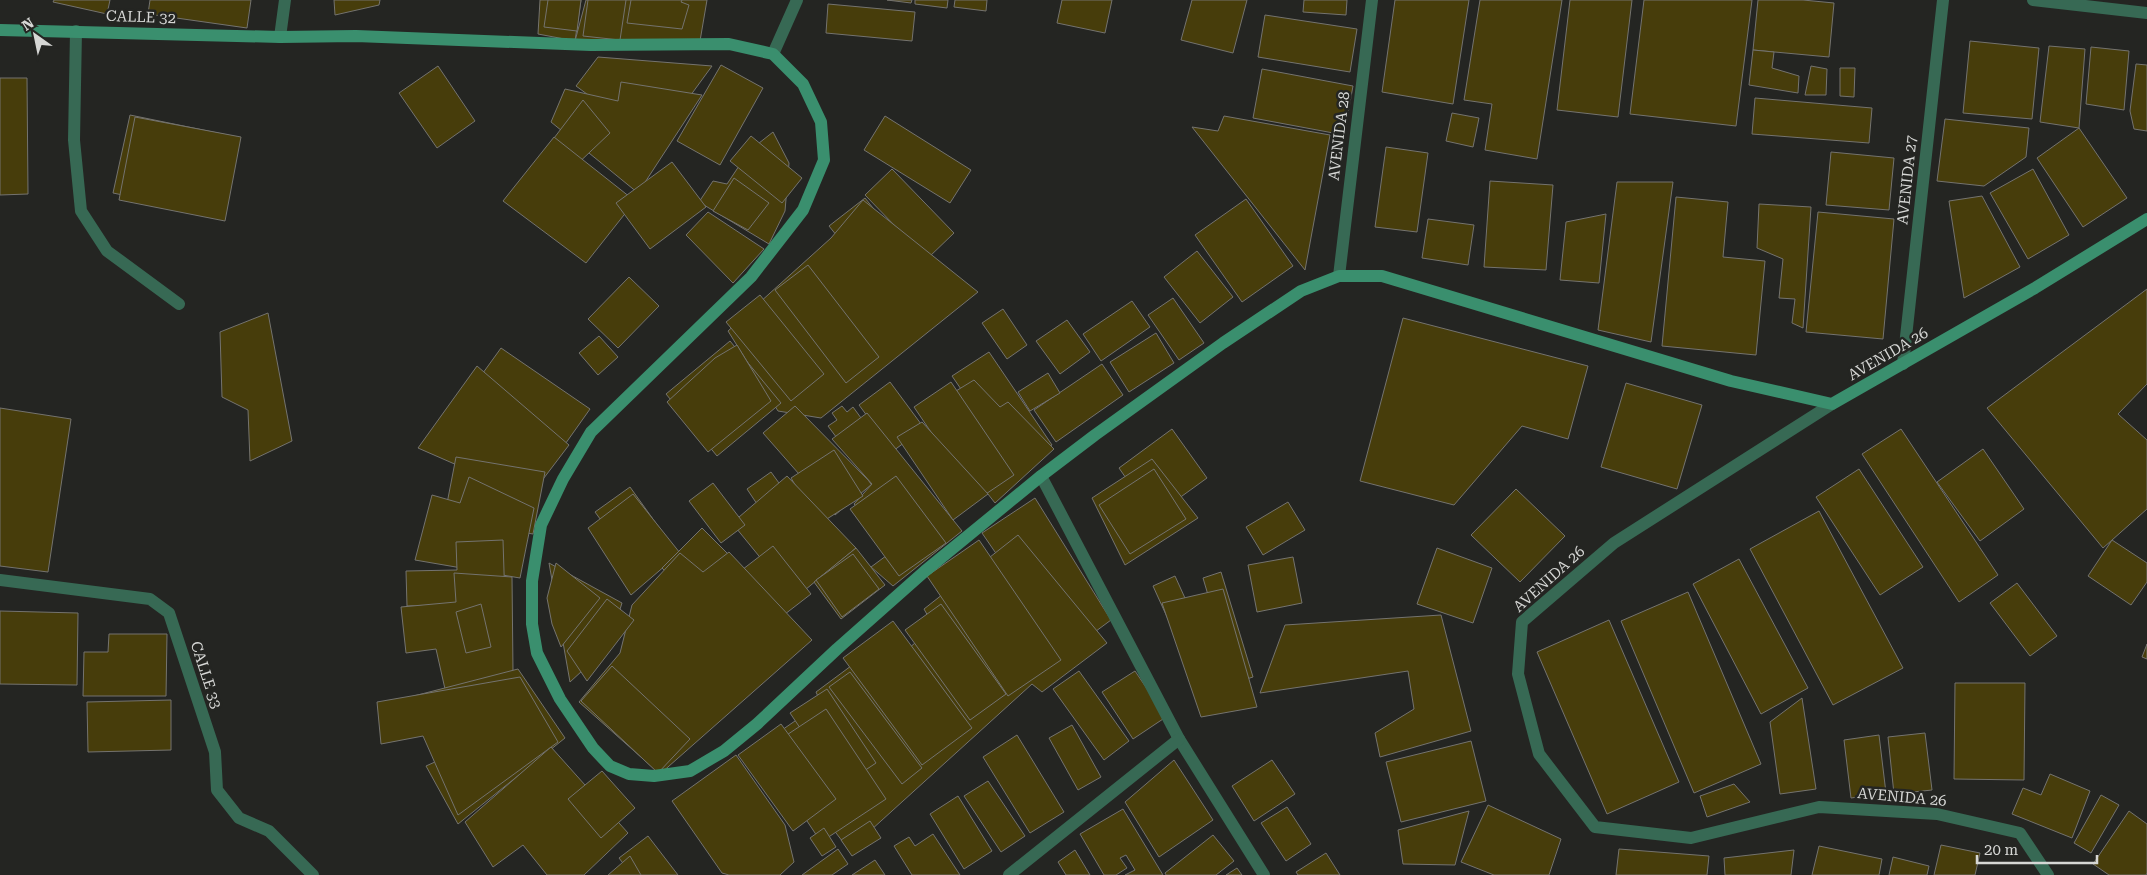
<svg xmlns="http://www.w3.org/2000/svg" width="2147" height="875" font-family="'Roboto Serif',serif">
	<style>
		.building { fill: #473d0b; stroke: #74736f }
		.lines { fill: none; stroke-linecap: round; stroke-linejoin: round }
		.lane { stroke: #376954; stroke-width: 12 }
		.street { stroke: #376954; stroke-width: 12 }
		.secondary { stroke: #3a8f6e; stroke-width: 12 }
		.labels { text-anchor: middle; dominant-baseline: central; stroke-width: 5; stroke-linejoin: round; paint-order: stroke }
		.street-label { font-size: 15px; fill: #d6d7d5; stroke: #242522 }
	</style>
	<rect width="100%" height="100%" fill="#242522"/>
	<g class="building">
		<path d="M54,0H110L107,14L53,2Z"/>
		<path d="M150,0H251L247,28L148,14Z"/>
		<path d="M334,0H380L379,5L335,15Z"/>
		<path d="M540,0H581L575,41L538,34Z"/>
		<path d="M548,0H581L577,31L544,27Z"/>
		<path d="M586,0H707L700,41H575Z"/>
		<path d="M588,0H626L620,40L583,36Z"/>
		<path d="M631,0H682L681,2L689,5L682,29L627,23Z"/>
		<path d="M887,0H912L911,3Z"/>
		<path d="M915,0H948L947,8L915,4Z"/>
		<path d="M955,0H987L986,11L954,7Z"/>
		<path d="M1062,0H1112L1105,33L1057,23Z"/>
		<path d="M1192,0H1247L1233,53L1181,40Z"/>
		<path d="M1304,0H1347L1346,15L1303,12Z"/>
		<path d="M1395,0H1469L1453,104L1382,92Z"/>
		<path d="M1480,0H1562L1537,159L1485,150L1492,104L1464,100Z"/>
		<path d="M1570,0H1632L1618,117L1557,110Z"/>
		<path d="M1644,0H1752L1736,126L1630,114Z"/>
		<path d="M1758,0H1803L1834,3L1829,57L1753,50Z"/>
		<path d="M828,4L915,12L912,41L826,33Z"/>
		<path d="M1265,15L1357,29L1350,72L1258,57Z"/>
		<path d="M1970,41L2039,48L2032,119L1963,113Z"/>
		<path d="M2049,46L2085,49L2079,128L2040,122Z"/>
		<path d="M2091,47L2129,51L2124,110L2086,104Z"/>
		<path d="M1753,50L1774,52L1772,68L1799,76L1798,93L1749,85Z"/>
		<path d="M598,57L712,66L655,144L576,86Z"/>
		<path d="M2136,64L2147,65V131L2134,129L2130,111Z"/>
		<path d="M721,65L763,88L720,165L677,141Z"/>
		<path d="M438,66L475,121L437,148L399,93Z"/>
		<path d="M1811,66L1827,69L1826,95H1805Z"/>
		<path d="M1840,68H1855L1854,97L1840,96Z"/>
		<path d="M1262,69L1353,86L1344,135L1253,118Z"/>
		<path d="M0,78H27L28,194L0,195Z"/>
		<path d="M621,82L702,95L638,193L551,122L565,89L618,101Z"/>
		<path d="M1755,98L1872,108L1869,143L1752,134Z"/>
		<path d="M583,100L610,133L553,187L535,163Z"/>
		<path d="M1452,113L1479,118L1473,147L1446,141Z"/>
		<path d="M130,115L237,137L220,215L113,193Z"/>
		<path d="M885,116L971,170L950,203L864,150Z"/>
		<path d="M1224,116L1330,135L1305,270L1192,127L1218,131Z"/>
		<path d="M135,117L241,137L225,221L119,200Z"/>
		<path d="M1945,119L2029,128L2026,157L1984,186L1937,181Z"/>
		<path d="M2079,128L2127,198L2083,227L2037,158Z"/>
		<path d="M773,132L789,163L785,211L769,244L699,202L713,181L727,184L749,151Z"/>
		<path d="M751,136L802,178L782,203L730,161Z"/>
		<path d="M554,137L635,201L586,263L503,201Z"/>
		<path d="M1386,147L1428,153L1417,232L1375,227Z"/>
		<path d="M1831,152L1894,158L1889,210L1826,205Z"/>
		<path d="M672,162L706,207L650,249L616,203Z"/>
		<path d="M892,169L954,233L927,259L865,195Z"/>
		<path d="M2033,169L2069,235L2028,259L1990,193Z"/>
		<path d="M734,178L769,203L748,230L713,211Z"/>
		<path d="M1490,181L1553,185L1546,270L1484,267Z"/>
		<path d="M1617,182H1673L1651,342L1598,330Z"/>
		<path d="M1982,196L2020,267L1964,298L1949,201Z"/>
		<path d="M1676,197L1728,202L1723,257L1765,261L1756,355L1662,346Z"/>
		<path d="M865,198L931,280L895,309L829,226Z"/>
		<path d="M1246,199L1293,266L1242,302L1195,235Z"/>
		<path d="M863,200L978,292L821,418L778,411L728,331L831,238Z"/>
		<path d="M1759,204L1811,207L1803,328L1792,323L1795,299L1779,298L1783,259L1757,248Z"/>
		<path d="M708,212L764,249L733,283L686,235Z"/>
		<path d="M1818,212L1894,219L1883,339L1806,332Z"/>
		<path d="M1606,214L1599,283L1560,280L1566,222Z"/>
		<path d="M1428,219L1474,225L1468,265L1422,258Z"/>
		<path d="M1197,251L1233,297L1200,323L1164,277Z"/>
		<path d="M808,265L879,357L846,383L775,290Z"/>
		<path d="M629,277L659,306L618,348L588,319Z"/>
		<path d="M2147,289V384L2118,414L2147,440V509L2103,548L1987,408Z"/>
		<path d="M760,295L824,374L791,401L726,322Z"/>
		<path d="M1173,298L1204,343L1179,360L1148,315Z"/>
		<path d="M1132,301L1150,327L1101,361L1083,334Z"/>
		<path d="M1003,309L1027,345L1007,359L982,323Z"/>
		<path d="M268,313L292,441L250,461L248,410L222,397L220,332Z"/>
		<path d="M1403,318L1588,366L1568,439L1522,426L1454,505L1360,481Z"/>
		<path d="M1067,320L1090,352L1060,374L1036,341Z"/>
		<path d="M1156,333L1174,363L1129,392L1110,362Z"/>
		<path d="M599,336L618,357L598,375L579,353Z"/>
		<path d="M730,341L781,403L717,456L666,394Z"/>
		<path d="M737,345L771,401L708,452L667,402L715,358Z"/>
		<path d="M501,348L590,409L551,464L462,402Z"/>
		<path d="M989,352L1052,445L1016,469L952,376Z"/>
		<path d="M1102,364L1123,395L1056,442L1034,410Z"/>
		<path d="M477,366L569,445L531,495L512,492L466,469L418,448Z"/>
		<path d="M1048,373L1060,393L1030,411L1018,392Z"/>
		<path d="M974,380L1000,407L1008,402L1054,449L995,503L923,411Z"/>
		<path d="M890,382L924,428L893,451L859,405Z"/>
		<path d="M951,382L1014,475L977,500L914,407Z"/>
		<path d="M1626,383L1702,405L1677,489L1601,467Z"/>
		<path d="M795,406L872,484L835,515L763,433Z"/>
		<path d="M842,406L847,412L853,407L899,470L874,488L828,426L837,420L832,413Z"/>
		<path d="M0,408L71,419L48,572L0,566Z"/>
		<path d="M867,413L962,531L893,586L871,567L894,550L854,504L872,484L832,439Z"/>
		<path d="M922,422L988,494L953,520L897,437Z"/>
		<path d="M1172,429L1207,478L1153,517L1119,468Z"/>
		<path d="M1901,429L1998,575L1959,602L1862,454Z"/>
		<path d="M1983,449L2024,509L1980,541L1937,482Z"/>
		<path d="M834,450L863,496L819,524L791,478Z"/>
		<path d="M456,457L545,472L533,534L444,519Z"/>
		<path d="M1152,459L1198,518L1125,565L1092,498Z"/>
		<path d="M1154,469L1186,519L1130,554L1099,505Z"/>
		<path d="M1859,469L1923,567L1880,595L1816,497Z"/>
		<path d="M771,472L792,501L767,519L747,489Z"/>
		<path d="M787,476L856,548L794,599L732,523Z"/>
		<path d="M896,476L946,543L899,576L850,509Z"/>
		<path d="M469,477L534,508L520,578L415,560L432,495L460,503Z"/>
		<path d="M713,483L745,525L721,543L689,501Z"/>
		<path d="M630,487L668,540L634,565L595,512Z"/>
		<path d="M1516,489L1565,536L1520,582L1471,535Z"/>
		<path d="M633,494L680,553L631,595L588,528Z"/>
		<path d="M1035,498L1111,620L1065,654L982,533Z"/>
		<path d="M1288,502L1305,530L1263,555L1246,527Z"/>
		<path d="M1819,511L1903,668L1833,705L1750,549Z"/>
		<path d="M702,528L735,561L694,601L662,568Z"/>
		<path d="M1018,535L1107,643L1042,692L1032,684L849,850L766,741L821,703L816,692L855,663L871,680L934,627L924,609Z"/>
		<path d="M503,540L505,603L407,606L406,571L457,570L456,542Z"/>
		<path d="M979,540L1061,660L1008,696L927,576Z"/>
		<path d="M2112,540L2147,563V582L2131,605L2088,576Z"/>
		<path d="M773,546L811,594L697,682L660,633Z"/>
		<path d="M856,548L885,585L841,619L814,582Z"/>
		<path d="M1437,548L1492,568L1473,623L1417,604Z"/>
		<path d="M729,552L812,640L660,774L579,702L620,653L632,605L680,553L703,572Z"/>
		<path d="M853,554L879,589L842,617L816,580Z"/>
		<path d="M1293,557L1302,603L1257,612L1248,565Z"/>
		<path d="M1739,559L1808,688L1761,714L1693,584Z"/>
		<path d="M549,563L622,603L608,647L570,682Z"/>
		<path d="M556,563L600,598L561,647L552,624L547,598Z"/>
		<path d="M1221,572L1253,677L1234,683L1203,578Z"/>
		<path d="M454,573L512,577L513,672L445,689L436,649L406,653L401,607L456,602Z"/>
		<path d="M1175,576L1223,682L1201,692L1153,586Z"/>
		<path d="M2017,583L2057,636L2030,656L1990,603Z"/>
		<path d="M1223,589L1257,707L1201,717L1162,603Z"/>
		<path d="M1688,592L1761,764L1694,793L1621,621Z"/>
		<path d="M607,599L634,620L587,681L567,651Z"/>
		<path d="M481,604L491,647L466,653L456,612Z"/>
		<path d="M941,604L1006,694L970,720L905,630Z"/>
		<path d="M0,611L78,613L77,685L0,684Z"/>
		<path d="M1441,615L1471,731L1380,757L1375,733L1414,709L1408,671L1260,693L1285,625Z"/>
		<path d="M1609,620L1679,782L1607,814L1537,652Z"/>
		<path d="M893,621L972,728L922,765L843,658Z"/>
		<path d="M109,634H167L166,696H83L84,652H108Z"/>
		<path d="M2147,644V659L2142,657Z"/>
		<path d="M612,666L690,739L658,773L581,701Z"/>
		<path d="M518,669L565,738L458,824L426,766L495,735L482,715L383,741V704Z"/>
		<path d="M1079,671L1129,741L1104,760L1053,689Z"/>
		<path d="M1135,671L1166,717L1133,739L1102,692Z"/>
		<path d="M850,672L922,768L902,784L829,687Z"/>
		<path d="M520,677L558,742L458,815L423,736L381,744L377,702Z"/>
		<path d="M1955,683H2025L2024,780L1954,779Z"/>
		<path d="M827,689L876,763L840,787L790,713Z"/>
		<path d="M1802,698L1816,789L1780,794L1770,722Z"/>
		<path d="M171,700V750L88,752L87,702Z"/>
		<path d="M826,709L886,799L821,842L761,752Z"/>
		<path d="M781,724L836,799L793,831L738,755Z"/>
		<path d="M1072,725L1101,777L1078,790L1049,738Z"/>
		<path d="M1925,733L1932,790L1894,794L1888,737Z"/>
		<path d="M1017,735L1064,812L1030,833L983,757Z"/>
		<path d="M1879,735L1886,793L1851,798L1844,740Z"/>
		<path d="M1471,741L1486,801L1401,822L1386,762Z"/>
		<path d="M551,747L628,833L584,875H547L523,845L493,867L465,822Z"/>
		<path d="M736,755L785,825L794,862L780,875H729L722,873L672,801Z"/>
		<path d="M1174,760L1213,820L1159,857L1125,802Z"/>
		<path d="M1272,760L1295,794L1254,821L1232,786Z"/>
		<path d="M602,771L635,808L601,838L568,799Z"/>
		<path d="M2050,774L2090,791L2072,838L2012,814L2023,788L2041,795Z"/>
		<path d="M988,781L1025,836L1001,852L964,796Z"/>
		<path d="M1734,784L1750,802L1707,817L1700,796Z"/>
		<path d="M2101,795L2119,805L2091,853L2074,843Z"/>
		<path d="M958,796L992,851L964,869L930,814Z"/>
		<path d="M1488,805L1561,839L1549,875H1494L1461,862Z"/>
		<path d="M1287,807L1311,844L1286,861L1261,823Z"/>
		<path d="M1123,809L1163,875H1125L1135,870L1126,855L1120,858L1127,868L1116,875H1104L1080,834Z"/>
		<path d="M1469,811L1455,865L1403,864L1398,830Z"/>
		<path d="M2129,811L2147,824V873L2146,875H2109L2093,864Z"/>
		<path d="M870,821L881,838L852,856L841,840Z"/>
		<path d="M824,828L836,847L822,856L810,838Z"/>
		<path d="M933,834L960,875H912L894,846L909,837L915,846Z"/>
		<path d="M1213,835L1234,861L1216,875H1166L1165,873Z"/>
		<path d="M648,836L678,875H632L619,858Z"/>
		<path d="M1941,845L1980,853L1975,875H1934Z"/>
		<path d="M1819,846L1882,859L1879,875H1812Z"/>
		<path d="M838,849L848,864L832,875H802Z"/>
		<path d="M1619,849L1709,856L1707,875H1616Z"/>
		<path d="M1075,850L1090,875H1066L1058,862Z"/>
		<path d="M1794,850L1791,875H1725L1724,858Z"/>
		<path d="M1326,853L1340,875H1298L1296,872Z"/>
		<path d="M630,856L641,875H608Z"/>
		<path d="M1893,857L1929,866L1927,875H1889Z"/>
		<path d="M875,860L885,875H852Z"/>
		<path d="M1237,868L1242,875H1226Z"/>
	</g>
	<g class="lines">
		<path class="lane" d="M76,31L74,140L81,211L107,251L179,304"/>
		<g class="street">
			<path d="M2033,0L2147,13"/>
			<path d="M280,37L285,0"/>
			<path d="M773,54L797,0"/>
			<path d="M1339,276L1372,0"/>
			<path d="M1903,364L1943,0"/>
			<path d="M1832,404L1614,543L1522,622L1518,674L1539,754L1595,827L1691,838L1819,807L1937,814L2020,833L2048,875"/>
			<path d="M1041,476L1179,739L1264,875"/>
			<path d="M0,580L150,599L169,613L215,752L217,790L239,818L269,831L313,875"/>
			<path d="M1009,875L1179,739"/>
		</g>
		<path class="secondary" d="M0,30L280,37L356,36L591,45L729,44L773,54L803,84L821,122L824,160L803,210L751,277L591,432L563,479L541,525L532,581V624L537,653L560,699L593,748L610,766L629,774L654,776L690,771L724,751L757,724L837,649L925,571L1041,476L1095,435L1223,343L1301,291L1339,276H1382L1731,381L1832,404L2035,288L2147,219"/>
	</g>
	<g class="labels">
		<g class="street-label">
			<text transform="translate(141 17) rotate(2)">CALLE 32</text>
			<text transform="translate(1339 136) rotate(-83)">AVENIDA 28</text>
			<text transform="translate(1907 180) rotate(-84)">AVENIDA 27</text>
			<text transform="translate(1888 354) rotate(-30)">AVENIDA 26</text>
			<text transform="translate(1549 579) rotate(-42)">AVENIDA 26</text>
			<text transform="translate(206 675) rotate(72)">CALLE 33</text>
			<text transform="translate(1902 797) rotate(5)">AVENIDA 26</text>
		</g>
	</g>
	<g transform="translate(35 35) rotate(327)" stroke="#242522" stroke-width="4" paint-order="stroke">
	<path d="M0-4L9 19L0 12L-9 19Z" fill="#d6d7d5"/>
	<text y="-8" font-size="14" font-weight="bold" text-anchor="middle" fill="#d6d7d5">N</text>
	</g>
	<path d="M1977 855v8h120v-8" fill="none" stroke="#d6d7d5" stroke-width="2.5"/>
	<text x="1984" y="855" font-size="15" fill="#d6d7d5" stroke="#242522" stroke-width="4" paint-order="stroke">20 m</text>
</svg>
